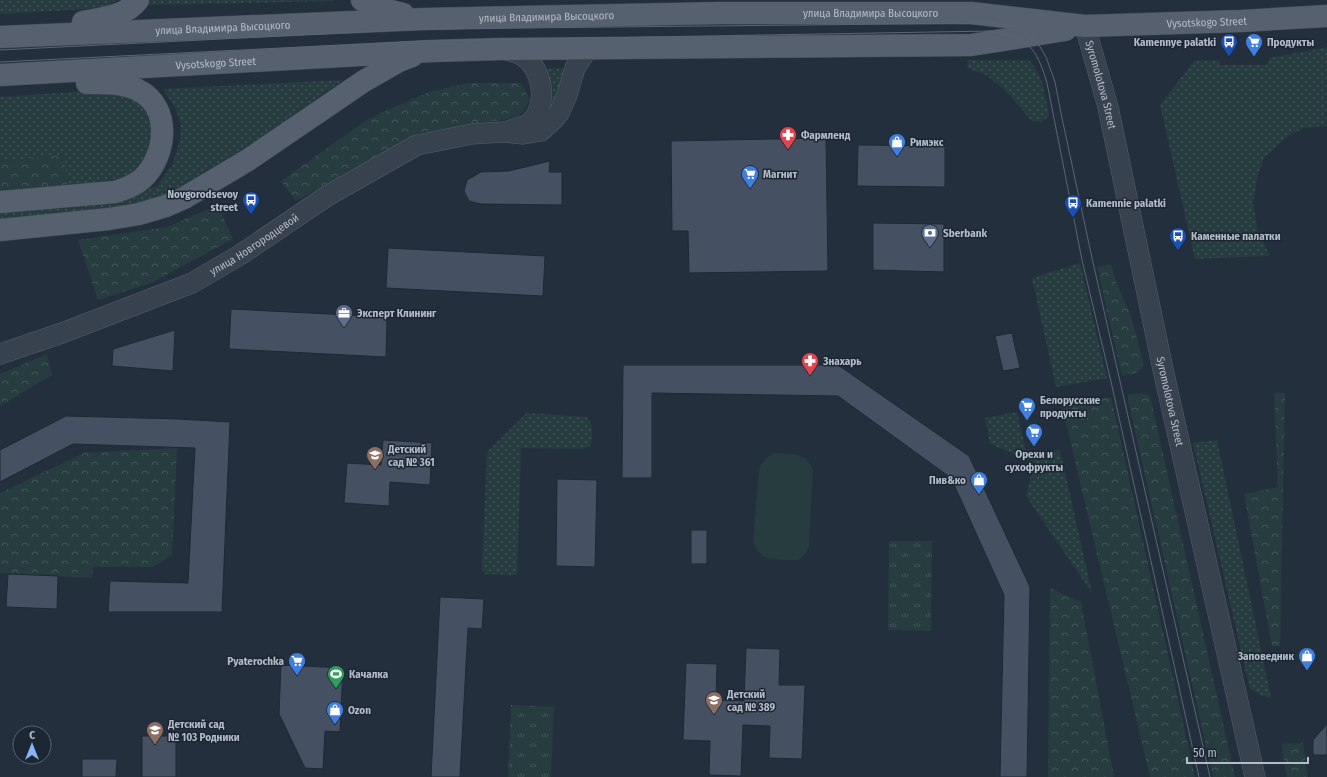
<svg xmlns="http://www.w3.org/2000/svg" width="1327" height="777" font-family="'Fira Sans Condensed',sans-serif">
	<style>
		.grass { fill: url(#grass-dots) }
		.forest { fill: url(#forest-crowns) }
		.park { fill: url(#park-tufts) }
		.pitch { fill: #263c3f }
		.building { fill: #455162; stroke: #1f2835 }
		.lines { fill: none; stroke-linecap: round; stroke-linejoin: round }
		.minor-casing { stroke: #565f6c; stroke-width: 21 }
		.major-casing { stroke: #414a57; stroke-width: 23 }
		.minor { stroke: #38414e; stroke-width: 20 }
		.major { stroke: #56606e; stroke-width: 22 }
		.tram { stroke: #5a6575; stroke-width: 1 }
		.labels { text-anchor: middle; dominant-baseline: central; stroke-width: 3; stroke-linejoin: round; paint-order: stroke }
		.street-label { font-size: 11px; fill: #b4bcc9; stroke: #1d2633 }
		.poi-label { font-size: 11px; font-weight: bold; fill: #b4bcc9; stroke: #1d2633; text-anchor: start }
	</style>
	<defs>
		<pattern id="grass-dots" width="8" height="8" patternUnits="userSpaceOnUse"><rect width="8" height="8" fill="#263c3f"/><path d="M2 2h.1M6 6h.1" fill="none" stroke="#435659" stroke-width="1.8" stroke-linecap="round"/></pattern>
		<pattern id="forest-crowns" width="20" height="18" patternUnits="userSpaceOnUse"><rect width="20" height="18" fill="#263c3f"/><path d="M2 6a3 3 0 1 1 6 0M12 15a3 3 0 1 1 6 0" fill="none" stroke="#435659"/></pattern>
		<pattern id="park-tufts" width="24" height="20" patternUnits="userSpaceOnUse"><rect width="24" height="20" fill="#263c3f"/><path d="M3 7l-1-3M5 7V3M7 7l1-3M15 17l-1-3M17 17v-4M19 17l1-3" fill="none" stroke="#435659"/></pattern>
	</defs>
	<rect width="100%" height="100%" fill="#242f3e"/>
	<g class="grass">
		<path d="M0,0H117L104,8L0,14Z"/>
		<path d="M150,0H333L334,1L148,5Z"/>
		<path d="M1327,47L1326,126L1303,128L1287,137L1264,158L1258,175L1253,202L1258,232L1270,256L1195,259L1160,105L1194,61L1220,60V65H1266L1270,58Z"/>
		<path d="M967,60H1029C1044,77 1045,94 1049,116L1041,122L1032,121L1007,92L986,75L968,68Z"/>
		<path d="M575,68L564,103L528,124L535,69Z"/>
		<path d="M343,80L254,142L159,199L140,206L0,221V209L128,197L157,186L172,165L180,140L181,124L176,109L163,89Z"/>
		<path d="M89,91C103,92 120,90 131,98C154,112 159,144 142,164C140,167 138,169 136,171C116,183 89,183 67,185L64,155L0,161V97Z"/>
		<path d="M1080,263L1107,378L1056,387L1032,278Z"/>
		<path d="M1017,412L1027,456L1060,450L1092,593L1026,496L1034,462L990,444L985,418Z"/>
		<path d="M527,413L587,417C594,426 593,435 590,446L583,449L521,448L517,573L515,575L485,574L482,569L487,452Z"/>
		<path d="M1217,440L1271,698L1260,695L1250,689L1193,443Z"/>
	</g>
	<g class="forest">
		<path d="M468,83H521L530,100L519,117L417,133L296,201L281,181L368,119L429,92Z"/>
		<path d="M64,155L67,185L0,190V161Z"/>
		<path d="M218,205L233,239L151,283L98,300L78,240L167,227Z"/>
		<path d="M1111,264L1115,280L1130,313L1143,361L1142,368L1136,373L1122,376L1097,267Z"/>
		<path d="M47,354L52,375L0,406V374Z"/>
		<path d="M1143,393L1150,396L1235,777H1213L1127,395Z"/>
		<path d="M1274,393H1285L1280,646H1272L1244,494L1278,487Z"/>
		<path d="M1111,397L1195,777H1150L1062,406Z"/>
		<path d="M177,448L172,555L153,567H93L92,578L0,573V493L84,453Z"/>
		<path d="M1050,588L1081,602L1114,777H1048Z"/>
		<path d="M1303,743L1308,777H1287L1281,744Z"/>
	</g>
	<g class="park">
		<path d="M889,541H932L931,631L888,630Z"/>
		<path d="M511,705L554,707L551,777H508Z"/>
	</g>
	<path class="pitch" d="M775,453C791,454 807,452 813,470L809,546C807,552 803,558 797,560C790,561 767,559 762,556C758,552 755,547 753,542L759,468L766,458Z"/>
	<g class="building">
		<path d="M826,138L828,271L689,273L688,231H672L671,141Z"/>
		<path d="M858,145L945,146V187L857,186Z"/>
		<path d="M550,161L549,172H562V205L481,204L469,201L464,191L467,180L481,172L509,171Z"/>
		<path d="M873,223L944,224V272L873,270Z"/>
		<path d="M388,248L545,256L543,296L386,288Z"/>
		<path d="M231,309L387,317L386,357L229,349Z"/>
		<path d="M175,330L173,371L112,366L113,349Z"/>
		<path d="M1012,333L1020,368L1003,371L995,336Z"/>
		<path d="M623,365H838L969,456L1030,587L1027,777H1000L1004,595L951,478L838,396L652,393V478H622Z"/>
		<path d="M66,416L178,419L230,422L222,612H108L110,581L188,583L195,448L73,444L0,482V450Z"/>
		<path d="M383,440L432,443L430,485L390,482L389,506L344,503L347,463L381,465Z"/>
		<path d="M557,479L597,480L595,567L556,566Z"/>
		<rect x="691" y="530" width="16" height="34"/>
		<path d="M8,574L58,576L57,609L6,607Z"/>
		<path d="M440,597L484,599L482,629L468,628L460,777H431Z"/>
		<path d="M746,648L780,649L779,685H805L802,759L769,758L770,726L743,725L741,776L709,775L710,741L683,740L686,663L717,664L716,700L744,701Z"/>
		<path d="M281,665L343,668L340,732L325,731L323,769L305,768L279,714Z"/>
		<path d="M1327,724V755H1313V740Z"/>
		<rect x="142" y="736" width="34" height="41"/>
		<path d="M82,759H117L116,777H82Z"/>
	</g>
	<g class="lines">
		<defs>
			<g id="minor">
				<path id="s1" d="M1085,26L1108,107L1164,374L1255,777"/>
				<path d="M503,49C510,51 517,52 523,56C544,70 549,108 528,124C524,127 516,128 511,130"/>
				<path id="s2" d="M0,354L62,333L192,283L240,255L327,196L417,145L472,134L503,132L523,134L541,131L554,119L559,113L567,95L575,68L588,48"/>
			</g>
			<g id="major">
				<path d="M362,0L379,8L403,14"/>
				<path d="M83,22C103,18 125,17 138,0"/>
				<path id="s3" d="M0,37L424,19L721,13H971L1085,26L1241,21L1327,16"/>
				<path id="s4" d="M0,75L432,51L501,49L971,45L1065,30"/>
				<path d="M0,202L115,192C125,189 134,186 142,179C167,156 172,107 138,90C122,82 104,83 87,83"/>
				<path d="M0,230L109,219L139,214L166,206L184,198L248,160L364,81L399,61L412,56"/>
			</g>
		</defs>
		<use href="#minor" class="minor-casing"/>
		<use href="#major" class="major-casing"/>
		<use href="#minor" class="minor"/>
		<use href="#major" class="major"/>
		<g class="tram">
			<path d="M0,50L423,29L990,23L1015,27L1031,37L1039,45L1046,57L1055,82L1062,118L1092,258L1210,777"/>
			<path d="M0,62L422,41L990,31C1028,38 1036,46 1047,83L1082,260L1112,386L1199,777"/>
		</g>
	</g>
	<defs>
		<symbol id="bus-pin" viewBox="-11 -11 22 30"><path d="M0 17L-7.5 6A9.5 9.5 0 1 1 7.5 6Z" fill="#1a4fb4" stroke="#1d2633"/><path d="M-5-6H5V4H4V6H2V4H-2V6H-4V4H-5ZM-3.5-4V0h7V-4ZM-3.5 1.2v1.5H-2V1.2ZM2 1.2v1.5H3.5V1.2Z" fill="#fff"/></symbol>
		<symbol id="supermarket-pin" viewBox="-11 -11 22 30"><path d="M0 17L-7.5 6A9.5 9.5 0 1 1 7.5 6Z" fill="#3f7fe0" stroke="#1d2633"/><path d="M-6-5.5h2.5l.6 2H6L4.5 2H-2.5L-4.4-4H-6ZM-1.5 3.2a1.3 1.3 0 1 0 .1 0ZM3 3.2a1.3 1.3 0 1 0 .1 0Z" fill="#fff"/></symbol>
		<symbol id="pharmacy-pin" viewBox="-11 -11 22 30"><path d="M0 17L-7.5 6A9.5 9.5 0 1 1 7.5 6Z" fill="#e0444e" stroke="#1d2633"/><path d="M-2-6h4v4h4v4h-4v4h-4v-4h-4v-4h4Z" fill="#fff"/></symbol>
		<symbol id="shop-pin" viewBox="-11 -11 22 30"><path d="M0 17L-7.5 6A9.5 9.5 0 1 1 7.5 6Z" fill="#3f7fe0" stroke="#1d2633"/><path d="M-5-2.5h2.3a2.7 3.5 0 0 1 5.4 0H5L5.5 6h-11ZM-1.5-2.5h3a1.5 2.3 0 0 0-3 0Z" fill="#fff"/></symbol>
		<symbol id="bank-pin" viewBox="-11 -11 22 30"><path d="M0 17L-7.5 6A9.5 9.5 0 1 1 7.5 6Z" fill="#5c6f8a" stroke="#1d2633"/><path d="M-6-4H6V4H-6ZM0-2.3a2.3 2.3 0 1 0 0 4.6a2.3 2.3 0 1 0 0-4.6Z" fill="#fff"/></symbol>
		<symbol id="office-pin" viewBox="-11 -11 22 30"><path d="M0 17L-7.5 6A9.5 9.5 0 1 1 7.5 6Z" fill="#5c6f8a" stroke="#1d2633"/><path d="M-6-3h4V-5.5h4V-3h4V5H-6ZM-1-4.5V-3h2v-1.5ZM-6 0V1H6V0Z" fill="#fff"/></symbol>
		<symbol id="school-pin" viewBox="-11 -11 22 30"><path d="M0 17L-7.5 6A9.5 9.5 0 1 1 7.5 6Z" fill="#8d6e63" stroke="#1d2633"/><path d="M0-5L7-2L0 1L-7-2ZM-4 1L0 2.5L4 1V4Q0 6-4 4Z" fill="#fff"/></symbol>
		<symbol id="stadium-pin" viewBox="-11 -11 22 30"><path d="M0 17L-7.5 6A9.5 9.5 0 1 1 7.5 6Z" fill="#2e9e5b" stroke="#1d2633"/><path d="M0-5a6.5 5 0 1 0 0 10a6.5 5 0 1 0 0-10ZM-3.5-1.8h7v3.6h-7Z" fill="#fff"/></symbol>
	</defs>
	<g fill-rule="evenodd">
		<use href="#bus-pin" x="1219" y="32" width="20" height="27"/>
		<use href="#supermarket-pin" x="1244" y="32" width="20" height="27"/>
		<use href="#pharmacy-pin" x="778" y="125" width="20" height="27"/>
		<use href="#shop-pin" x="887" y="132" width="20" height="27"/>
		<use href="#supermarket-pin" x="740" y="164" width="20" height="27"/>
		<use href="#bus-pin" x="241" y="190" width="20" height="27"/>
		<use href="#bus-pin" x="1063" y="193" width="20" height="27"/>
		<use href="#bank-pin" x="920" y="223" width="20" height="27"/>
		<use href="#bus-pin" x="1168" y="226" width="20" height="27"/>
		<use href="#office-pin" x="334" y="303" width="20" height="27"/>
		<use href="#pharmacy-pin" x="800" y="351" width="20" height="27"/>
		<use href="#supermarket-pin" x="1017" y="396" width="20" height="27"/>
		<use href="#supermarket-pin" x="1024" y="422" width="20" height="27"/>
		<use href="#school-pin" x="365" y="445" width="20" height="27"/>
		<use href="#shop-pin" x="969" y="470" width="20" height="27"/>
		<use href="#shop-pin" x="1297" y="646" width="20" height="27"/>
		<use href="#supermarket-pin" x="287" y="651" width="20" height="27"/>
		<use href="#stadium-pin" x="326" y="664" width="20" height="27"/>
		<use href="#school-pin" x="704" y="690" width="20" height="27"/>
		<use href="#shop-pin" x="325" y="700" width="20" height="27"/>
		<use href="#school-pin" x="145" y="720" width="20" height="27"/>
	</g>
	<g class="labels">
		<g class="street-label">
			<text stroke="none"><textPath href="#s3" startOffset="871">улица Владимира Высоцкого</textPath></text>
			<text stroke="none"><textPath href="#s3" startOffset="547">улица Владимира Высоцкого</textPath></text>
			<text stroke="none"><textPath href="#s3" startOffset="1208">Vysotskogo Street</textPath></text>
			<text stroke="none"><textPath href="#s3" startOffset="223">улица Владимира Высоцкого</textPath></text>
			<text stroke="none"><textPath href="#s4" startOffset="216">Vysotskogo Street</textPath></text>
			<text stroke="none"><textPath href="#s1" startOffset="61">Syromolotova Street</textPath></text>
			<text stroke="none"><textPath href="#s2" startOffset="278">улица Новгородцевой</textPath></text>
			<text stroke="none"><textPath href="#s1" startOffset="385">Syromolotova Street</textPath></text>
		</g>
		<g class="poi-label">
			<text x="1216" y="42" text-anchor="end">Kamennye palatki</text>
			<text x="1267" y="42">Продукты</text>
			<text x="801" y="135">Фармленд</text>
			<text x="910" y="142">Римэкс</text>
			<text x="763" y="174">Магнит</text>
			<text x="238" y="194" text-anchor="end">Novgorodsevoy<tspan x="238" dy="13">street</tspan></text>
			<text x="1086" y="203">Kamennie palatki</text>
			<text x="943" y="233">Sberbank</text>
			<text x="1191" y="236">Каменные палатки</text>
			<text x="357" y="313">Эксперт Клининг</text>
			<text x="823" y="361">Знахарь</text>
			<text x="1040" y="400">Белорусские<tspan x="1040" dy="13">продукты</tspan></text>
			<text x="388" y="449">Детский<tspan x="388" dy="13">сад № 361</tspan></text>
			<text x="1034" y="454" text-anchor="middle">Орехи и<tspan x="1034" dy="13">сухофрукты</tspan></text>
			<text x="966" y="480" text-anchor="end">Пив&amp;ко</text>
			<text x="1294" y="656" text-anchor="end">Заповедник</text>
			<text x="284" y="661" text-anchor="end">Pyaterochka</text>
			<text x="349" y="674">Качалка</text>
			<text x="727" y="694">Детский<tspan x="727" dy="13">сад № 389</tspan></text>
			<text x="348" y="710">Ozon</text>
			<text x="168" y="724">Детский сад<tspan x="168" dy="13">№ 103 Родники</tspan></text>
		</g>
	</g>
	<g transform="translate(32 745)"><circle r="19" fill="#1d2633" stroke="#59626f"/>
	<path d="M0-3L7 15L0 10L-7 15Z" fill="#8ab4f8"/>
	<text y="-6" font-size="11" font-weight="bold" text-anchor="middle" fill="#b4bcc9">С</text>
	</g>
	<path d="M1187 757v6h121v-6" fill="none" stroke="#b4bcc9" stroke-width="2"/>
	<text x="1193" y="757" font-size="12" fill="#b4bcc9" stroke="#1d2633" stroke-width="3" paint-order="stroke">50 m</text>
</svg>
